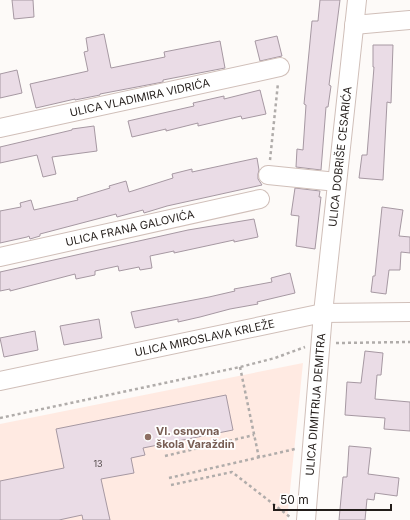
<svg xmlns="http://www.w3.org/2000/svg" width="410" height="520" font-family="Inter,sans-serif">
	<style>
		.built { fill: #ffeae2 }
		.building { fill: #eadce6; stroke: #a698a2 }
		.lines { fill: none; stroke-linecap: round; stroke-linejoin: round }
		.minor-casing { stroke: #d0bfb9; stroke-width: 20 }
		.path { stroke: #b0acaa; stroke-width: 2.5; stroke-dasharray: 3 3; stroke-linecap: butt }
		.minor { stroke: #fff; stroke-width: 18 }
		.education-dot { fill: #8d6e63; stroke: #fff; stroke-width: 1.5 }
		.labels { text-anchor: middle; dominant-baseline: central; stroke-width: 3.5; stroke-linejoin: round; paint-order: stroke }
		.number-label { font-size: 9px; fill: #554d4d }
		.street-label { font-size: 11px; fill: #231d1a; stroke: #fff }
		.education-label { font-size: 11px; font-weight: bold; fill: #785e54; stroke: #fff; text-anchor: start }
	</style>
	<rect width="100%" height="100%" fill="#fdfaf8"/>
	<path class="built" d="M303,363L287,520H0V424Z"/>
	<g class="building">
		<path d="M12,0H33L34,17L14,19Z"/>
		<path d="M320,0H340L329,85L331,86L328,107H326L321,170L296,167L297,149L303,150L306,105L304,104L312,21H318Z"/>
		<path d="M104,34L111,68L165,57L164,52L220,41L225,68L163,80V82L100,94V95L75,100V99L36,108L30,84L88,71L84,52L88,51L86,38Z"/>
		<path d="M277,36L282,56L260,61L255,41Z"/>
		<path d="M373,45H393L391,103L387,102L383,180L359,178L362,155H367L374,67H373Z"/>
		<path d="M17,70L22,93L0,98V74Z"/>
		<path d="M260,90L266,114L242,119L241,116L198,126V123L166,131V129L132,137L128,121L194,106L193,103L224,96V99Z"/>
		<path d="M94,126L97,151L52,157L56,174L43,177L37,155L0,163V147L72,130V129Z"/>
		<path d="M257,158L259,170L258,174V179L262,185L167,206L144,213L143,210L117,217L116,214L40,234V236L30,239L29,236L27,237L0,243V211L21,207L20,203L31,200L34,210L78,200L77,198L110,188L109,186L126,181L129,192L173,178L172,174L192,169V172Z"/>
		<path d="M295,188L320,191L319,197H321L315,249L296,246L299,216L291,215Z"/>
		<path d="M382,207L403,210L399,236L410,237V253L401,252L400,270H389L386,294L371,292L373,276H375Z"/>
		<path d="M254,219L258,237L234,242V240L174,253V251L150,256L152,268L140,270L139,267L119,271L118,266L95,271V275L76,279L75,274L10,291V289L0,291V272L188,230Z"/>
		<path d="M290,273L295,293L257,302L258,304L230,309L200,317L178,322V319L135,328L131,312L209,297L235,291L234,289L272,282L271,278Z"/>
		<path d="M99,319L102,338L64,345L60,326Z"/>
		<path d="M35,331L38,350L4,357L0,338Z"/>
		<path d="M365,351L383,353L381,375H377L375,399L410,402V431L384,429L385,418L345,415L347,382L361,383Z"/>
		<path d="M226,395L233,430L143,448L145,455L131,458L134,473L101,479L110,520H83L82,515L59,520H0V481L64,468L56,429Z"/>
		<path d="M349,446L371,448L368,474L399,478L397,496L375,493L374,500L367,499L365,520H339L343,477H347Z"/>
	</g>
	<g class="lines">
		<defs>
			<g id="minor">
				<path d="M354,25L410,20"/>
				<path id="s1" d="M0,128L280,67"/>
				<path d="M268,175L337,182"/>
				<path id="s2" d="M0,257L260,199"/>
				<path id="s3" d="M0,381L323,313L410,312"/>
				<path id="s4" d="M306,520L323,313L357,0"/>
			</g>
		</defs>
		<use href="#minor" class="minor-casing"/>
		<g class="path">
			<path d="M270,160L278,83"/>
			<path d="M336,343L410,342"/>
			<path d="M240,367L259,458"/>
			<path d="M0,418L240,367L275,358L305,347"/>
			<path d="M165,456L254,435"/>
			<path d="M169,478L295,449"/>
			<path d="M171,485L232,472L290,517"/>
		</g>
		<use href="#minor" class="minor"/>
	</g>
	<circle class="education-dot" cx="148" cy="437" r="4"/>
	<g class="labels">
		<g class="number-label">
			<text x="98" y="463">13</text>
		</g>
		<g class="street-label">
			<text stroke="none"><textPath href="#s1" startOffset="143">ULICA VLADIMIRA VIDRIĆA</textPath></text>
			<text stroke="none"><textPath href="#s4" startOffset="365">ULICA DOBRIŠE CESARIĆA</textPath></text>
			<text stroke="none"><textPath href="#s2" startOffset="133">ULICA FRANA GALOVIĆA</textPath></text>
			<text stroke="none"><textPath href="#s3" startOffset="209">ULICA MIROSLAVA KRLEŽE</textPath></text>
			<text stroke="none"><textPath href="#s4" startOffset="116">ULICA DIMITRIJA DEMITRA</textPath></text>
		</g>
		<g class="education-label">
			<text x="156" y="431">VI. osnovna<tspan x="156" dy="13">škola Varaždin</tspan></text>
		</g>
	</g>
	<path d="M274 504v6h117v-6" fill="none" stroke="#231d1a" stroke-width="2"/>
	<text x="280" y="504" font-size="12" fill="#231d1a" stroke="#ffffff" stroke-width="3" paint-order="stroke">50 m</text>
</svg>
